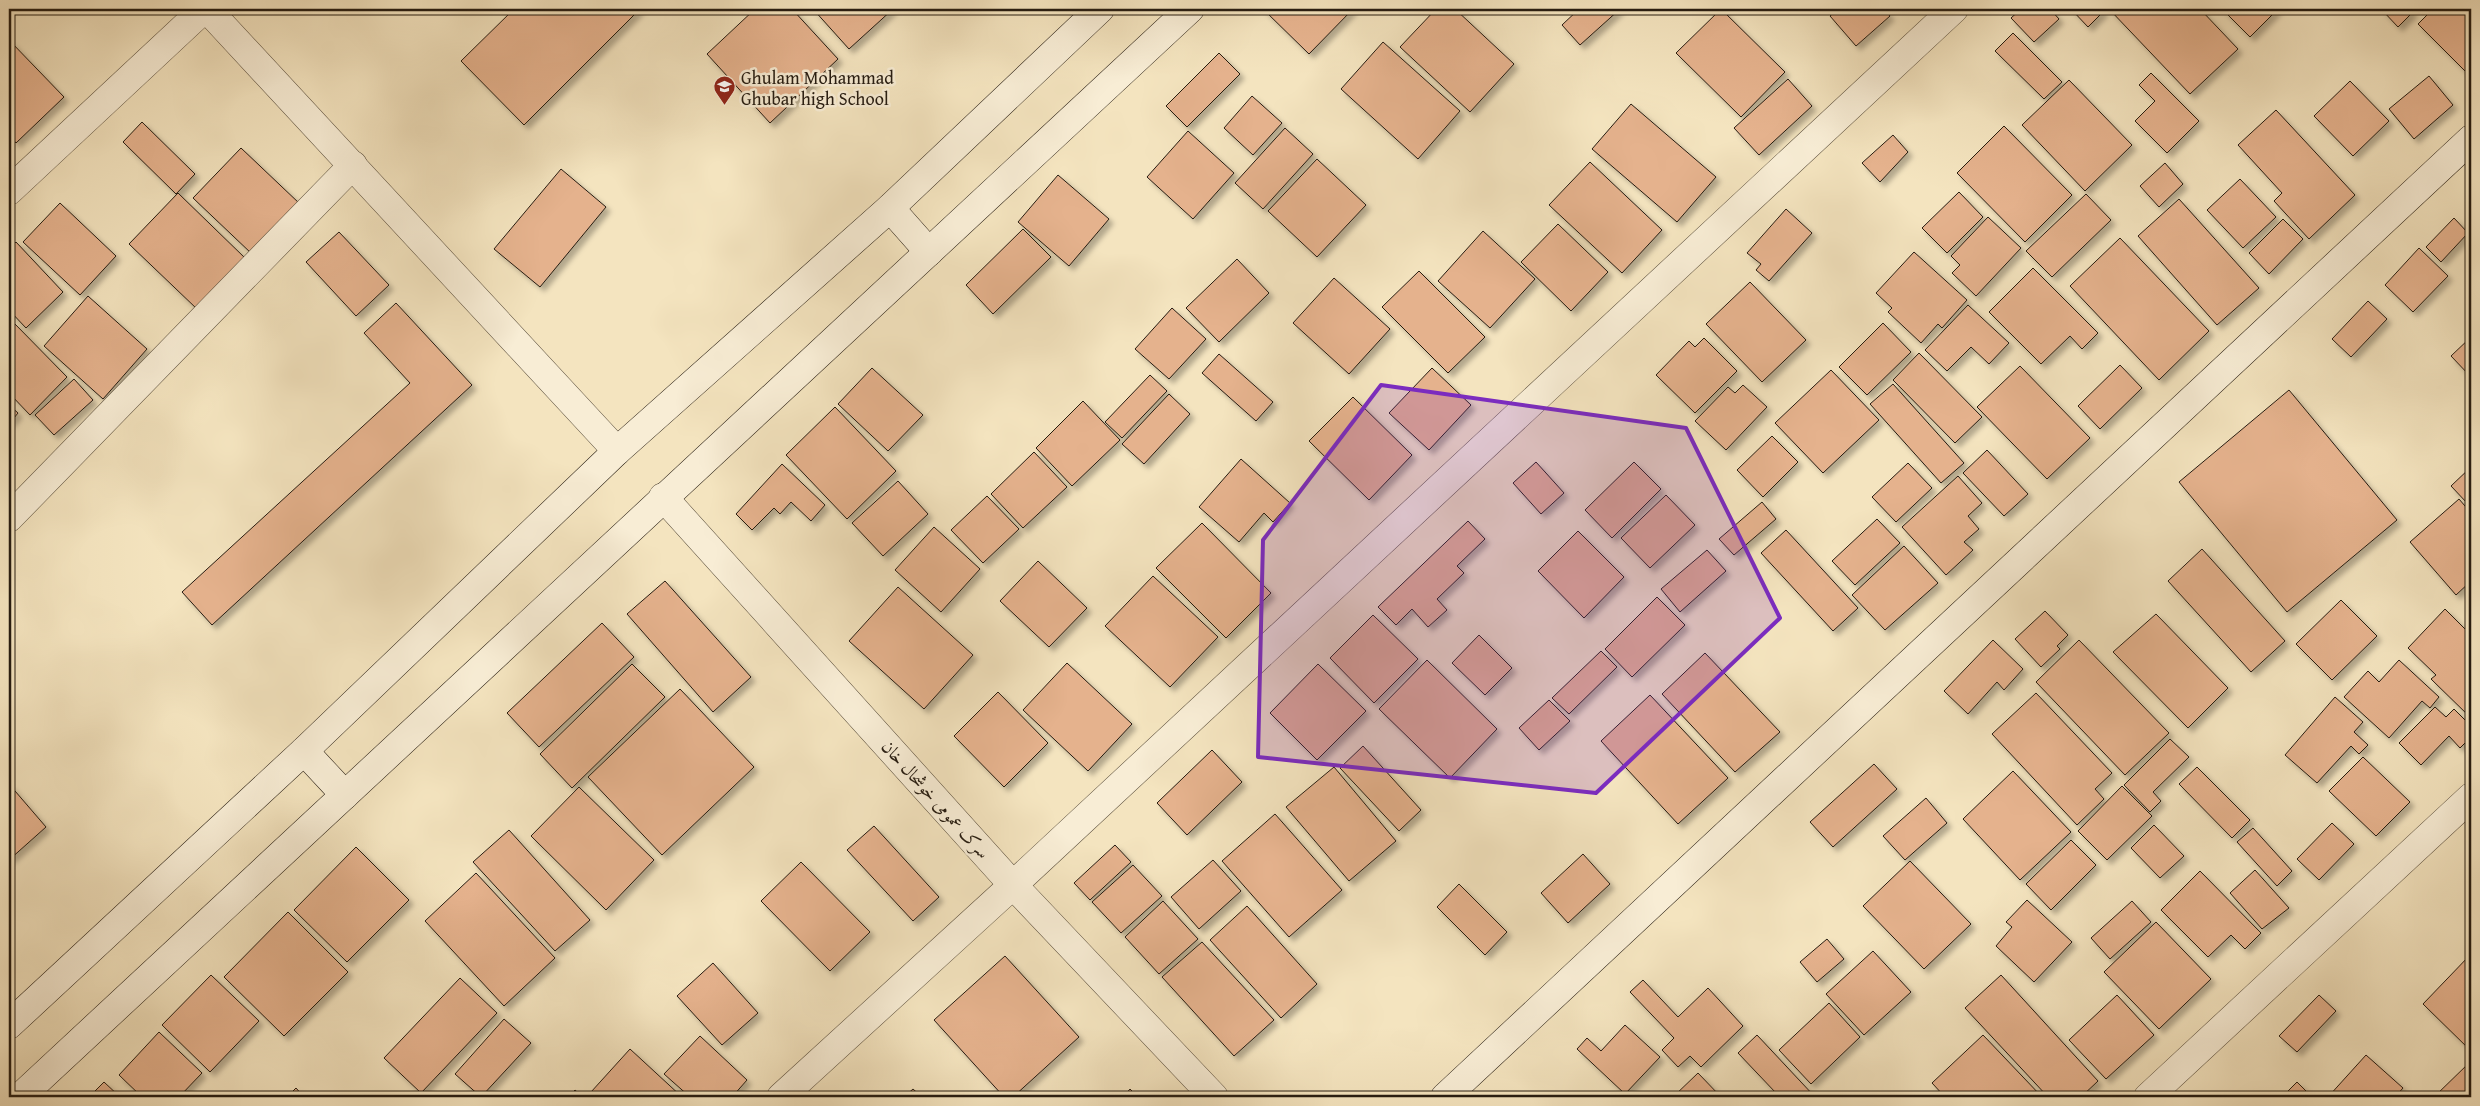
<svg xmlns="http://www.w3.org/2000/svg" width="2480" height="1106" font-family="'Gentium Book Plus',Amiri,serif">
	<style>
		.building { fill: #e5b28d; stroke: #261c11; filter: url(#shadow) }
		.lines { fill: none; stroke-linecap: round; stroke-linejoin: round }
		.street-casing { stroke: #5a4e3c; stroke-width: 29 }
		.secondary-casing { stroke: #261c11; stroke-width: 29 }
		.street { stroke: #f8edd5; stroke-width: 28 }
		.secondary { stroke: #f8edd5; stroke-width: 28 }
		.marked { fill: #7b2cbf; fill-opacity: 0.2; stroke: #7b2cbf; stroke-width: 4; stroke-linejoin: round }
		.labels { text-anchor: middle; dominant-baseline: central; stroke-width: 5; stroke-linejoin: round; paint-order: stroke }
		.poi-label { font-size: 18px; fill: #261c11; stroke: #f8edd5; text-anchor: start }
		.street-label { font-size: 18px; fill: #261c11; stroke: #f8edd5 }
	</style>
	<defs>
		<filter id="shadow"><feDropShadow dx="4.5" dy="4.5" stdDeviation="2.5" flood-color="#0004"/></filter>
	</defs>
	<rect width="100%" height="100%" fill="#f4e4bf"/>
	<filter id="stains"><feTurbulence type="fractalNoise" baseFrequency=".004" numOctaves="4"/><feColorMatrix values="0 0 0 0 .2 0 0 0 0 .09 0 0 0 0 .02 0 0 0 .5 -.17"/></filter>
	<radialGradient id="worn" r=".72"><stop offset=".6" stop-color="#630" stop-opacity="0"/><stop offset="1" stop-color="#630" stop-opacity=".3"/></radialGradient>
	<g class="building">
		<path d="M514,9H640L524,125L461,61Z"/>
		<path d="M755,9H792L838,59L770,123L707,54Z"/>
		<path d="M813,9H893L849,49Z"/>
		<path d="M1263,9H1353L1309,54Z"/>
		<path d="M1436,9H1455L1514,64L1470,112L1400,47Z"/>
		<path d="M1579,9H1620L1580,45L1562,25Z"/>
		<path d="M1721,9L1785,72L1741,117L1676,53Z"/>
		<path d="M1838,9H1884L1890,16L1856,46L1830,16Z"/>
		<path d="M2021,9H2050L2059,19L2034,42L2011,18Z"/>
		<path d="M2071,9H2101L2104,11L2088,27Z"/>
		<path d="M2109,9H2200L2238,49L2190,94Z"/>
		<path d="M2222,9H2278L2250,37Z"/>
		<path d="M2384,9H2410L2413,12L2398,27L2382,10Z"/>
		<path d="M2433,9H2471V77L2418,24Z"/>
		<path d="M2013,33L2062,82L2044,99L1995,51Z"/>
		<path d="M9,40L64,97L16,143L9,135Z"/>
		<path d="M1383,42L1460,111L1418,159L1341,89Z"/>
		<path d="M1219,53L1240,74L1187,127L1166,106Z"/>
		<path d="M2151,73L2199,121L2167,153L2135,121L2155,101L2139,85Z"/>
		<path d="M2429,76L2453,105L2414,139L2389,109Z"/>
		<path d="M1788,79L1812,106L1759,155L1734,128Z"/>
		<path d="M2069,80L2132,145L2085,191L2022,125Z"/>
		<path d="M2350,81L2389,121L2353,156L2314,116Z"/>
		<path d="M1252,96L1282,123L1253,155L1224,128Z"/>
		<path d="M1631,104L1716,177L1677,222L1592,149Z"/>
		<path d="M2276,110L2355,195L2309,239L2274,201L2282,193L2238,145Z"/>
		<path d="M142,122L195,174L176,194L123,142Z"/>
		<path d="M2004,126L2072,195L2025,242L1957,173Z"/>
		<path d="M1285,128L1313,154L1263,209L1235,183Z"/>
		<path d="M1188,131L1234,173L1193,219L1147,177Z"/>
		<path d="M1893,135L1908,152L1880,182L1862,163Z"/>
		<path d="M241,148L300,204L252,254L193,198Z"/>
		<path d="M1317,159L1366,205L1317,257L1268,211Z"/>
		<path d="M1590,162L1662,230L1622,273L1549,205Z"/>
		<path d="M2165,163L2183,184L2159,207L2140,186Z"/>
		<path d="M561,169L606,207L540,287L494,249Z"/>
		<path d="M1058,175L1109,219L1069,266L1018,222Z"/>
		<path d="M2240,179L2276,217L2243,248L2207,210Z"/>
		<path d="M1959,192L1983,217L1947,253L1922,228Z"/>
		<path d="M178,193L245,258L197,309L129,244Z"/>
		<path d="M2086,194L2111,220L2052,277L2026,251Z"/>
		<path d="M2179,199L2259,288L2217,325L2138,236Z"/>
		<path d="M60,203L116,256L80,295L23,242Z"/>
		<path d="M1786,209L1812,233L1769,281L1756,270L1761,264L1747,253Z"/>
		<path d="M1988,217L2021,248L1976,296L1952,273L1960,265L1951,256Z"/>
		<path d="M2454,218L2468,233L2441,262L2426,247Z"/>
		<path d="M2283,219L2303,239L2269,274L2249,253Z"/>
		<path d="M1558,224L1608,272L1571,311L1521,262Z"/>
		<path d="M1023,229L1051,257L993,314L966,285Z"/>
		<path d="M1483,231L1535,279L1490,328L1438,281Z"/>
		<path d="M339,232L389,285L356,316L306,262Z"/>
		<path d="M2120,238L2209,331L2159,380L2070,286Z"/>
		<path d="M16,242L63,292L26,328L9,310V249Z"/>
		<path d="M2419,248L2448,276L2413,312L2385,285Z"/>
		<path d="M1914,252L1967,300L1942,328L1938,324L1921,343L1888,312L1892,308L1876,293Z"/>
		<path d="M1237,259L1269,293L1219,342L1186,308Z"/>
		<path d="M2033,268L2098,333L2082,349L2070,336L2041,364L1989,312Z"/>
		<path d="M1419,271L1485,337L1448,373L1382,307Z"/>
		<path d="M1334,278L1390,329L1349,374L1293,323Z"/>
		<path d="M1750,282L1806,340L1762,382L1706,324Z"/>
		<path d="M88,296L147,349L103,399L44,346Z"/>
		<path d="M2368,301L2387,319L2351,357L2332,339Z"/>
		<path d="M396,303L472,385L212,625L182,592L410,383L364,333Z"/>
		<path d="M1968,305L2009,343L1989,364L1971,347L1947,371L1925,350Z"/>
		<path d="M1172,308L1206,339L1169,379L1135,349Z"/>
		<path d="M14,323L67,377L30,415L9,393V328Z"/>
		<path d="M1883,323L1911,352L1867,395L1839,367Z"/>
		<path d="M2471,337V377L2451,356Z"/>
		<path d="M1704,338L1737,371L1695,413L1656,375L1689,341L1695,347Z"/>
		<path d="M1919,353L1982,417L1955,443L1893,380Z"/>
		<path d="M1219,354L1273,402L1256,421L1202,373Z"/>
		<path d="M2120,365L2142,388L2100,429L2078,406Z"/>
		<path d="M2020,366L2090,438L2047,479L1977,407Z"/>
		<path d="M872,368L923,415L888,451L838,404Z"/>
		<path d="M1432,368L1471,405L1429,450L1389,413Z"/>
		<path d="M1831,370L1879,420L1823,473L1775,423Z"/>
		<path d="M1150,375L1167,391L1122,438L1105,422Z"/>
		<path d="M74,379L93,400L54,435L35,415Z"/>
		<path d="M1893,384L1964,463L1941,483L1870,404Z"/>
		<path d="M1743,385L1767,407L1726,450L1695,421L1728,387L1735,393Z"/>
		<path d="M2289,390L2397,520L2287,612L2179,482Z"/>
		<path d="M1169,394L1190,414L1144,464L1122,444Z"/>
		<path d="M1353,397L1412,455L1369,500L1309,441Z"/>
		<path d="M1083,401L1120,440L1072,486L1036,448Z"/>
		<path d="M9,405L18,413L9,424Z"/>
		<path d="M835,407L896,471L847,519L786,455Z"/>
		<path d="M1772,436L1798,462L1763,497L1737,470Z"/>
		<path d="M1987,450L2028,494L2004,516L1963,473Z"/>
		<path d="M1034,452L1067,487L1023,528L991,494Z"/>
		<path d="M1241,459L1290,503L1273,522L1264,513L1239,542L1199,507Z"/>
		<path d="M1536,462L1564,493L1541,514L1513,483Z"/>
		<path d="M1634,462L1661,489L1612,538L1585,510Z"/>
		<path d="M1908,463L1932,488L1896,522L1872,497Z"/>
		<path d="M782,464L825,505L811,521L791,502L780,514L774,508L752,530L736,514Z"/>
		<path d="M2471,467V501L2468,504L2451,486Z"/>
		<path d="M1958,476L1982,503L1968,516L1979,529L1964,542L1973,550L1946,575L1902,527Z"/>
		<path d="M898,481L928,514L883,556L852,523Z"/>
		<path d="M1666,495L1695,525L1650,568L1621,538Z"/>
		<path d="M987,496L1019,529L983,563L951,530Z"/>
		<path d="M2459,499L2471,513V581L2456,595L2410,542Z"/>
		<path d="M1762,502L1776,519L1734,555L1719,539Z"/>
		<path d="M1877,519L1900,543L1855,585L1832,561Z"/>
		<path d="M1468,521L1485,539L1457,566L1464,573L1437,599L1447,610L1428,627L1412,609L1396,625L1378,607Z"/>
		<path d="M1202,523L1271,593L1226,638L1156,568Z"/>
		<path d="M934,527L980,569L941,612L895,570Z"/>
		<path d="M1786,530L1858,608L1833,631L1761,553Z"/>
		<path d="M1578,531L1624,577L1584,618L1538,571Z"/>
		<path d="M1904,546L1938,583L1885,630L1852,595Z"/>
		<path d="M2202,549L2285,641L2251,672L2168,581Z"/>
		<path d="M1707,550L1726,571L1680,612L1661,589Z"/>
		<path d="M1038,561L1087,608L1049,647L1000,601Z"/>
		<path d="M1153,576L1218,637L1170,687L1105,626Z"/>
		<path d="M665,581L751,677L713,712L627,614Z"/>
		<path d="M898,587L973,655L924,709L849,641Z"/>
		<path d="M1657,597L1685,625L1632,677L1605,649Z"/>
		<path d="M2341,600L2377,636L2332,680L2296,644Z"/>
		<path d="M2445,609L2471,635V718L2431,679L2436,675L2408,648Z"/>
		<path d="M2045,611L2068,635L2057,646L2060,649L2041,667L2015,639Z"/>
		<path d="M2156,614L2228,688L2188,728L2113,652Z"/>
		<path d="M1373,615L1418,659L1374,703L1330,658Z"/>
		<path d="M602,623L634,657L539,747L507,713Z"/>
		<path d="M1479,635L1512,668L1485,695L1452,663Z"/>
		<path d="M1993,640L2023,669L2004,690L1997,682L1968,714L1944,691Z"/>
		<path d="M2079,640L2169,733L2125,775L2036,682Z"/>
		<path d="M1601,651L1617,667L1569,714L1552,698Z"/>
		<path d="M1705,653L1780,732L1735,772L1662,694Z"/>
		<path d="M1427,660L1497,729L1450,778L1379,709Z"/>
		<path d="M2399,660L2439,697L2430,708L2422,701L2389,738L2344,697L2368,671L2379,682Z"/>
		<path d="M1067,663L1132,724L1088,771L1023,710Z"/>
		<path d="M632,664L665,697L572,788L540,754Z"/>
		<path d="M1318,664L1366,711L1317,760L1270,713Z"/>
		<path d="M680,689L754,767L662,855L588,777Z"/>
		<path d="M998,692L1048,743L1004,787L954,736Z"/>
		<path d="M2036,693L2112,773L2095,789L2104,799L2077,825L1992,734Z"/>
		<path d="M1650,695L1728,778L1678,824L1601,741Z"/>
		<path d="M2335,697L2363,722L2354,732L2368,745L2359,754L2351,746L2317,783L2285,755Z"/>
		<path d="M1549,700L1570,721L1539,750L1519,728Z"/>
		<path d="M2435,707L2446,717L2454,709L2471,726V737L2460,748L2449,736L2421,765L2399,743Z"/>
		<path d="M2170,739L2189,757L2153,792L2161,801L2150,812L2124,785Z"/>
		<path d="M1363,746L1421,810L1399,831L1340,768Z"/>
		<path d="M1212,750L1242,782L1187,835L1157,803Z"/>
		<path d="M2363,757L2410,802L2376,836L2329,791Z"/>
		<path d="M1874,764L1897,789L1833,847L1810,822Z"/>
		<path d="M1334,767L1396,841L1349,881L1286,807Z"/>
		<path d="M2197,767L2250,820L2232,838L2179,784Z"/>
		<path d="M2013,771L2071,832L2020,880L1963,819Z"/>
		<path d="M9,784L46,827L9,860Z"/>
		<path d="M2122,786L2152,816L2107,860L2078,831Z"/>
		<path d="M579,787L654,860L606,910L531,836Z"/>
		<path d="M1926,798L1947,823L1905,860L1883,836Z"/>
		<path d="M1275,814L1342,890L1289,937L1222,861Z"/>
		<path d="M2332,823L2354,844L2319,880L2297,859Z"/>
		<path d="M2154,825L2184,856L2160,878L2131,848Z"/>
		<path d="M874,826L939,897L913,921L847,850Z"/>
		<path d="M2253,828L2292,871L2277,886L2237,842Z"/>
		<path d="M509,830L590,920L555,951L473,862Z"/>
		<path d="M2071,840L2096,865L2051,910L2026,884Z"/>
		<path d="M1115,845L1131,862L1090,900L1074,883Z"/>
		<path d="M356,847L409,900L347,962L294,910Z"/>
		<path d="M1583,854L1610,884L1568,923L1541,893Z"/>
		<path d="M1213,860L1241,891L1199,929L1171,897Z"/>
		<path d="M1910,861L1971,924L1924,969L1863,906Z"/>
		<path d="M801,862L870,932L830,971L761,901Z"/>
		<path d="M1133,865L1162,896L1121,933L1092,902Z"/>
		<path d="M2255,870L2289,908L2262,929L2230,893Z"/>
		<path d="M2200,871L2261,933L2245,949L2231,935L2208,957L2161,910Z"/>
		<path d="M476,873L555,958L504,1006L425,921Z"/>
		<path d="M1459,884L1507,932L1485,955L1437,907Z"/>
		<path d="M2027,900L2072,942L2034,982L1996,946L2012,927L2006,922Z"/>
		<path d="M1163,901L1198,939L1159,974L1125,937Z"/>
		<path d="M2132,901L2151,922L2110,959L2091,938Z"/>
		<path d="M1247,906L1317,984L1281,1018L1210,940Z"/>
		<path d="M288,912L348,972L284,1036L224,977Z"/>
		<path d="M2156,922L2211,979L2159,1029L2104,972Z"/>
		<path d="M1827,939L1844,959L1817,982L1800,962Z"/>
		<path d="M1202,942L1274,1020L1234,1056L1162,977Z"/>
		<path d="M1873,951L1911,992L1864,1035L1826,994Z"/>
		<path d="M2470,955L2471,956V1051L2423,1004Z"/>
		<path d="M1005,956L1079,1037L1013,1097H1004L934,1020Z"/>
		<path d="M713,963L758,1013L722,1045L677,996Z"/>
		<path d="M211,975L259,1021L210,1072L162,1025Z"/>
		<path d="M2001,975L2098,1081L2081,1097H2048L1965,1008Z"/>
		<path d="M460,978L497,1013L421,1093L384,1058Z"/>
		<path d="M1643,980L1678,1017L1708,988L1743,1026L1701,1067L1690,1056L1678,1067L1662,1050L1674,1038L1630,992Z"/>
		<path d="M2117,995L2154,1035L2106,1079L2069,1040Z"/>
		<path d="M2319,995L2336,1011L2297,1052L2279,1036Z"/>
		<path d="M1829,1003L1860,1037L1811,1084L1779,1050Z"/>
		<path d="M504,1019L531,1043L481,1097L455,1074Z"/>
		<path d="M1625,1025L1660,1057L1625,1094L1577,1049L1587,1038L1601,1051Z"/>
		<path d="M159,1032L202,1073L179,1097H142L119,1075Z"/>
		<path d="M1757,1035L1815,1097H1772L1776,1093L1738,1053Z"/>
		<path d="M1983,1035L2042,1097H1945L1932,1083Z"/>
		<path d="M700,1036L747,1080L732,1097H690L664,1074Z"/>
		<path d="M630,1049L682,1097H596L591,1092Z"/>
		<path d="M2366,1055L2403,1088L2395,1097H2328Z"/>
		<path d="M2470,1062L2471,1097H2434Z"/>
		<path d="M1698,1073L1721,1097H1673Z"/>
		<path d="M104,1082L120,1097H89Z"/>
		<path d="M2297,1082L2312,1097H2282Z"/>
		<path d="M296,1088L304,1097H287Z"/>
		<path d="M913,1089L922,1097H904Z"/>
		<path d="M1130,1089L1138,1097H1123Z"/>
		<path d="M575,1090L583,1097H568Z"/>
	</g>
	<g class="lines">
		<defs>
			<g id="street">
				<path d="M207,9L617,451"/>
				<path d="M9,191L204,9"/>
				<path d="M663,497L1013,885L1214,1097"/>
				<path d="M9,518L353,165"/>
				<path d="M781,1097L1013,885L1954,9"/>
				<path d="M2148,1097L2471,797"/>
			</g>
			<g id="secondary">
				<path d="M890,208L929,252"/>
				<path d="M304,751L345,795"/>
				<path d="M9,1025L304,751L617,451L890,208L1100,9"/>
				<path d="M20,1097L1190,9"/>
				<path d="M1445,1097L2471,139"/>
			</g>
		</defs>
		<use href="#street" class="street-casing"/>
		<use href="#secondary" class="secondary-casing"/>
		<use href="#street" class="street"/>
		<use href="#secondary" class="secondary"/>
	</g>
	<path class="marked" d="M1381,385L1686,428L1780,618L1596,793L1258,757L1263,540Z"/>
	<defs>
		<symbol id="school-pin" viewBox="-11 -11 22 30"><path d="M0 17L-7.5 6A9.5 9.5 0 1 1 7.5 6Z" fill="#8f2418" stroke="#f8edd5"/><path d="M0-5L7-2L0 1L-7-2ZM-4 1L0 2.5L4 1V4Q0 6-4 4Z" fill="#fff"/></symbol>
	</defs>
	<g fill-rule="evenodd">
		<use href="#school-pin" x="712" y="74" width="25" height="34"/>
	</g>
	<g class="labels">
		<g class="poi-label">
			<text x="741" y="77">Ghulam Mohammad<tspan x="741" dy="21">Ghubar high School</tspan></text>
		</g>
		<g class="street-label">
			<text transform="translate(936 799) rotate(48)">سرک عمومی خوشحال خان</text>
		</g>
	</g>
	<rect width="2480" height="1106" fill="none" stroke="#f4e4bf" stroke-width="30"/>
	<rect x="10" y="10" width="2460" height="1086" fill="none" stroke="#261c11" stroke-width="2.5"/>
	<rect x="15" y="15" width="2450" height="1076" fill="none" stroke="#261c11"/>
	<rect width="100%" height="100%" filter="url(#stains)"/>
	<rect width="100%" height="100%" fill="url(#worn)"/>
</svg>
